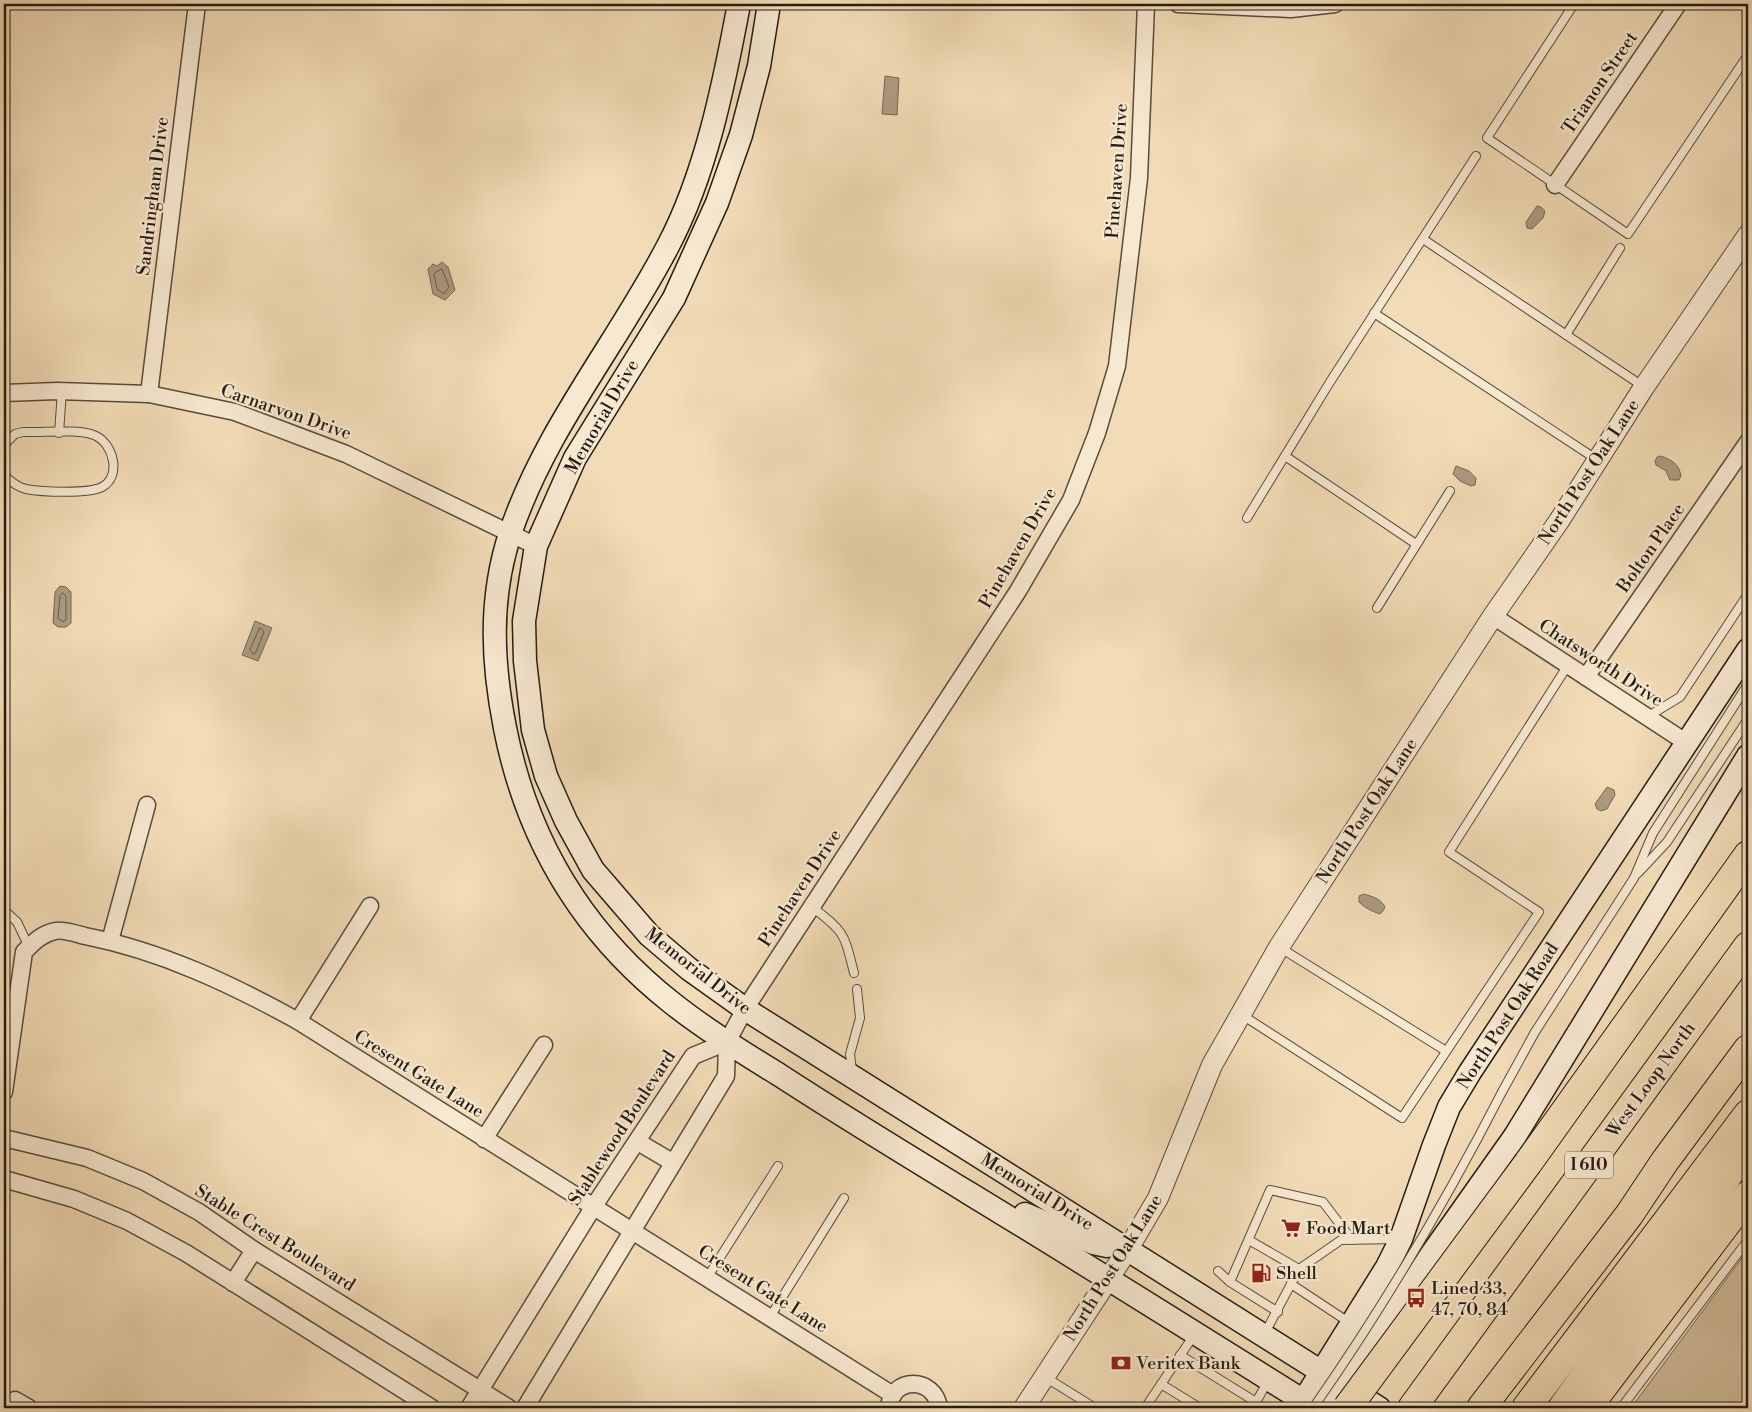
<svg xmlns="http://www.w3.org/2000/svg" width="1752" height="1412" font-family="'Libre Bodoni',serif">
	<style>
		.green { fill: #cfbc9b; stroke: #7a6c58 }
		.water { fill: #ac9b80; stroke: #766955 }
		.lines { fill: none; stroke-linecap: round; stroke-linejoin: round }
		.shore { stroke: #685c4a; stroke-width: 1 }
		.service-casing { stroke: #584d3d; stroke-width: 10 }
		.minor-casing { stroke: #584d3d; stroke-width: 19 }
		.tertiary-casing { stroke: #584d3d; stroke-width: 22 }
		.secondary-casing { stroke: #251d14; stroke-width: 25 }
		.motorway-casing { stroke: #251d14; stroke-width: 30 }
		.service { stroke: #f7e8d0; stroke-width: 8 }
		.minor { stroke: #f7e8d0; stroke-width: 16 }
		.tertiary { stroke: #f7e8d0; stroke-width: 20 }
		.secondary { stroke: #f7e8d0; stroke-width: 22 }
		.motorway { stroke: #f2dcb7; stroke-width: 28 }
		.service-bridge-casing { stroke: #584d3d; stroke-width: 10; stroke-linecap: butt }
		.motorway-bridge-casing { stroke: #251d14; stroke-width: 30; stroke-linecap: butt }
		.service-bridge { stroke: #f7e8d0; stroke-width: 8 }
		.motorway-bridge { stroke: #f2dcb7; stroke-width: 28 }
		.labels { text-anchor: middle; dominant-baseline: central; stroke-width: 4.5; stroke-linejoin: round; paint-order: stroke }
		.shield { fill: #f7e8d0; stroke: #645a4c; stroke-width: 1 }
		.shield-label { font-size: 16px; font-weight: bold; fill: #251d14 }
		.street-label { font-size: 18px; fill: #251d14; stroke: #f7e8d0 }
		.poi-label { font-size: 18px; fill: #251d14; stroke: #f7e8d0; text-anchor: start }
	</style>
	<rect width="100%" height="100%" fill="#f2dcb7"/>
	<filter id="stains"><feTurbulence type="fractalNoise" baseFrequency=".004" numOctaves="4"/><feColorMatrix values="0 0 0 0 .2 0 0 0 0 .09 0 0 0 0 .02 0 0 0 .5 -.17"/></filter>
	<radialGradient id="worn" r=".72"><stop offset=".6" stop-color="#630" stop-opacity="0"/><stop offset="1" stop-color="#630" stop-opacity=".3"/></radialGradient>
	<path class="green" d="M1748,1249V1408H1631L1739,1262Z"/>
	<g class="water">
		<path d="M885,76L899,78L897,115L882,114Z"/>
		<path d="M1537,206L1541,207L1545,211L1543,218L1532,229L1527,228L1526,222Z"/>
		<path d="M442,262L448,267L455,290L445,300L433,294L428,269L433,264L437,266Z"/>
		<path d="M1661,456C1672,460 1679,464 1681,476L1679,480H1670L1666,471L1656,465L1655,461L1657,457Z"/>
		<path d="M1456,466L1469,471L1476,478L1475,485L1471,486L1460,481L1453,474Z"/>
		<path d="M60,586L66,587L71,592V623L66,627H58L53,623L55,592Z"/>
		<path d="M255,621L272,628L258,661L242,655Z"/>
		<path d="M1607,787L1614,790L1615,795L1607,809L1601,811L1597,809L1595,804Z"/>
		<path d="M1364,894C1373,897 1380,898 1385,907L1383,911L1380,914C1371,911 1365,908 1359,902V896Z"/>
	</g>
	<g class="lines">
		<g class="shore">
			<path d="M442,269L449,287L444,294L437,289L434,274Z"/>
			<path d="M63,593L66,596V620L63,622L58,618L60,596Z"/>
			<path d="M260,628L264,632L256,652L253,654L250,650Z"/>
		</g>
		<defs>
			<g id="service">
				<path d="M1574,4L1487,138L1628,234L1748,55"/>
				<path d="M1423,239L1644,387"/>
				<path d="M1374,313L1596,459"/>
				<path d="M1566,335L1620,248"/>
				<path d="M59,433L62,391"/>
				<path d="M4,445L15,434L23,432C43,433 79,428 96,436C113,444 122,476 102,487C89,494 41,492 26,489C17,487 10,481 4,475"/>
				<path d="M1285,456L1416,544"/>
				<path d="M1247,518L1330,382L1476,156"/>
				<path d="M1377,608L1450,491"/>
				<path d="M1647,717L1680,697L1748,594"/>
				<path d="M1638,873L1667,842L1748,719"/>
				<path d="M812,907C845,932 844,933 854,973"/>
				<path d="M4,910L17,922L29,947"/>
				<path d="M1279,947L1446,1051"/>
				<path d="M1242,1015L1402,1118L1539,912L1449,852L1568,665"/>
				<path d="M852,1070L850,1054L860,1018L857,989"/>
				<path d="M1502,1092L1535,1032L1634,878L1653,833L1748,684"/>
				<path d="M1249,1240L1299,1269"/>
				<path d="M1218,1271L1230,1282L1278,1312"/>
				<path d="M707,1278L778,1166"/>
				<path d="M1230,1282L1270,1190L1323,1202L1352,1240"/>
				<path d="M1291,1284L1350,1323"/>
				<path d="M770,1317L844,1198"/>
				<path d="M1265,1333L1299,1269L1341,1240L1398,1239"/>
				<path d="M1180,1355L1256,1402"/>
				<path d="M1045,1377L1095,1408"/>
				<path d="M1161,1384L1200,1408"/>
				<path d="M1145,1408L1194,1335"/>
				<path d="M1259,1408L1256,1402L1268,1381"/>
				<path d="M1621,1408L1748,1240"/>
			</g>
			<g id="minor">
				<path d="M1178,4L1291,9L1335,4"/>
				<path d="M1555,185L1678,4"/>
				<path d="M4,393L57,391L149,394L235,412L346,454L536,546"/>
				<path d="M149,394L197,4"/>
				<path d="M1493,616L1687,743"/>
				<path d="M1586,677L1748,442"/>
				<path d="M110,941L147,805"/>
				<path d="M298,1021L370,906"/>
				<path d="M4,1092L24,952C33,943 41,934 55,931C63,929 77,934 85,936C161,951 231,984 298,1021L893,1395"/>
				<path d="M4,1138L87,1158L143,1181L199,1212L254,1250L509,1408"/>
				<path d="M484,1139L544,1045"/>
				<path d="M638,1142L672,1162"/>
				<path d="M4,1179L74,1199L127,1221L186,1253L432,1408"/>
				<path d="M233,1283L254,1250"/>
				<path d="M15,1400L29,1408"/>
				<path d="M469,1408L594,1206L693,1056L727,1042"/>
				<path d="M525,1408L726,1076L727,1042L745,1009L1018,591L1071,500L1097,433L1117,366L1139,178L1146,4"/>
				<path d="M889,1408C891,1376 935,1376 939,1408"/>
			</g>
			<path id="tertiary" d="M1024,1408L1128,1249L1158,1198L1212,1065L1279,947L1493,616L1559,521L1644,387L1748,235"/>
			<g id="secondary">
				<path d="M739,4C724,84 706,174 668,246C617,344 545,429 510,534C489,599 492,662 505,728C527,840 582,932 672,1003C706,1030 744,1053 781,1076C844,1117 908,1156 972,1195C1087,1265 1201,1337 1315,1408"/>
				<path d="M769,4L759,66L741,135L717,203L674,298L575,458L536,546L524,621L525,661L533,730L546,776L566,821L593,870L649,935L689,969L745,1009L1379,1408"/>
				<path d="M1025,1214L1093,1243L1107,1246"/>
				<path d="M1299,1408L1387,1267L1401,1239L1434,1145L1449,1107L1470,1072L1748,650"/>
				<path d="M1331,1408L1433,1252L1515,1136L1748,756"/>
			</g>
			<g id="motorway">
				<path d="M1528,1163L1748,855"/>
				<path d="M1412,1408L1748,946"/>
				<path d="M1481,1408L1629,1215L1665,1161L1748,1049"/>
				<path d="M1526,1408L1748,1114"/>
				<path d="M1562,1408L1748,1147"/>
				<path d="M1587,1408L1748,1195"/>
			</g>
		</defs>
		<use href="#service" class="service-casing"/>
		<use href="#minor" class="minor-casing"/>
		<use href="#tertiary" class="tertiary-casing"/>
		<use href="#secondary" class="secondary-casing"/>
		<use href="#motorway" class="motorway-casing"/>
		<use href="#service" class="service"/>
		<use href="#minor" class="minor"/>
		<use href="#tertiary" class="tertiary"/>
		<use href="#secondary" class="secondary"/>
		<use href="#motorway" class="motorway"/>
		<defs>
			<path id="service-bridge" d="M1313,1408C1383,1308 1446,1201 1502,1092"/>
			<path id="motorway-bridge" d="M1347,1408L1528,1163"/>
		</defs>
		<use href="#service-bridge" class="service-bridge-casing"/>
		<use href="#motorway-bridge" class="motorway-bridge-casing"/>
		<use href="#service-bridge" class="service-bridge"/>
		<use href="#motorway-bridge" class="motorway-bridge"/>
	</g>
	<defs>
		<symbol id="supermarket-bare" viewBox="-9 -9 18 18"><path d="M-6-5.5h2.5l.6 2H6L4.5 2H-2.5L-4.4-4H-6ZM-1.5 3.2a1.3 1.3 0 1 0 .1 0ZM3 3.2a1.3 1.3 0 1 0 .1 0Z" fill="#8f2418" stroke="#f7e8d0" stroke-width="2.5" paint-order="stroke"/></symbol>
		<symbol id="fuel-bare" viewBox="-9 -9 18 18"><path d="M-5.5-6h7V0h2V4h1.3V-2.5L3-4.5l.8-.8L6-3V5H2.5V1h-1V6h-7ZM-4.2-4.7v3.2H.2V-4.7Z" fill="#8f2418" stroke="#f7e8d0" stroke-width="2.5" paint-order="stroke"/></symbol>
		<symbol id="bus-bare" viewBox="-9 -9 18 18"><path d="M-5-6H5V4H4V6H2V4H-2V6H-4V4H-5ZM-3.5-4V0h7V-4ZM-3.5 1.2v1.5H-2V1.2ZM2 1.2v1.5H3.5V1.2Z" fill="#8f2418" stroke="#f7e8d0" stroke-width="2.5" paint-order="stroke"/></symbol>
		<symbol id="bank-bare" viewBox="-9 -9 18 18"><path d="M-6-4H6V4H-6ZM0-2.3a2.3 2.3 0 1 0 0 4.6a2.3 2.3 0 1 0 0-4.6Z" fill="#8f2418" stroke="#f7e8d0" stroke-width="2.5" paint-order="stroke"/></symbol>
	</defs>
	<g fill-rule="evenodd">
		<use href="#supermarket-bare" x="1277" y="1214" width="28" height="28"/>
		<use href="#fuel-bare" x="1247" y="1259" width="28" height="28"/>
		<use href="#bus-bare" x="1402" y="1284" width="28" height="28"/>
		<use href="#bank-bare" x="1107" y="1349" width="28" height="28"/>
	</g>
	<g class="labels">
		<rect class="shield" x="1565" y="1151.5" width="48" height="27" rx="4"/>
		<g class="shield-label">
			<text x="1589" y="1165">I 610</text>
		</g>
		<g class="street-label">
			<text transform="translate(1600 83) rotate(-56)">Trianon Street</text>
			<text transform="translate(1117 171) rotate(-86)">Pinehaven Drive</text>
			<text transform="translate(153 196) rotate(-83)">Sandringham Drive</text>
			<text transform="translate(286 412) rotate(19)">Carnarvon Drive</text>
			<text transform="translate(602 417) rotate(-60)">Memorial Drive</text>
			<text transform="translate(1589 472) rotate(-57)">North Post Oak Lane</text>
			<text transform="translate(1018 548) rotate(-60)">Pinehaven Drive</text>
			<text transform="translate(1651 548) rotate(-55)">Bolton Place</text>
			<text transform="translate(1601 663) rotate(33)">Chatsworth Drive</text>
			<text transform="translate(1367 811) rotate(-57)">North Post Oak Lane</text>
			<text transform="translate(800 888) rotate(-57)">Pinehaven Drive</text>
			<text transform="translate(698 971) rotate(38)">Memorial Drive</text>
			<text transform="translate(1508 1016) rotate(-57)">North Post Oak Road</text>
			<text transform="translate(419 1074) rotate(32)">Cresent Gate Lane</text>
			<text transform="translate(1651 1080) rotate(-54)">West Loop North</text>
			<text transform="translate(622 1128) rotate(-57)">Stablewood Boulevard</text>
			<text transform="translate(1037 1192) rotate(32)">Memorial Drive</text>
			<text transform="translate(275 1238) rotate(32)">Stable Crest Boulevard</text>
			<text transform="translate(1113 1268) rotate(-58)">North Post Oak Lane</text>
			<text transform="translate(763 1289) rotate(32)">Cresent Gate Lane</text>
		</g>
		<g class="poi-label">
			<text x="1306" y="1228">Food Mart</text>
			<text x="1276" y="1273">Shell</text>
			<text x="1431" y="1288">Lined 33,<tspan x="1431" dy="21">47, 70, 84</tspan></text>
			<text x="1136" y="1363">Veritex Bank</text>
		</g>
	</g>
	<rect width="1752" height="1412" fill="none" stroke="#f2dcb7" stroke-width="20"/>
	<rect x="5" y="5" width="1742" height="1402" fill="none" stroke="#251d14" stroke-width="2.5"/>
	<rect x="10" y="10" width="1732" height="1392" fill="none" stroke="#251d14"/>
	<rect width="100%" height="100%" filter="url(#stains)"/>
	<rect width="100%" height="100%" fill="url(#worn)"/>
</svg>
